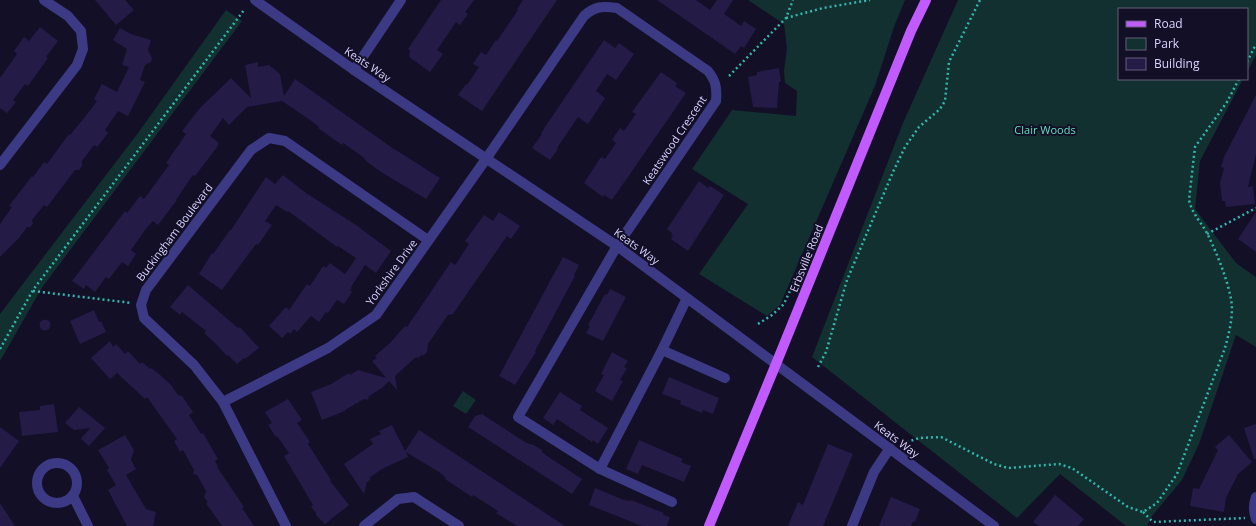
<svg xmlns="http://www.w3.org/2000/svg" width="1256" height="526" font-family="'Open Sans',sans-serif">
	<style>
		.green { fill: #12302f }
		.building { fill: #241b47 }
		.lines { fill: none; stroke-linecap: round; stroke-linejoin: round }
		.path { stroke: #2fb8b0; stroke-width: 2.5; stroke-dasharray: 2 3; stroke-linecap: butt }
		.minor { stroke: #3d3a85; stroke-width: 10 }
		.major { stroke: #c25bff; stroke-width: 10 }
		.labels { text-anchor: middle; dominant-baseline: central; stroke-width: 4; stroke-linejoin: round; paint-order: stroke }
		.street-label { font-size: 11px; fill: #d9d4ff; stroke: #130f26 }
		.park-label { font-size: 11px; fill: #5fe0c0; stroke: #130f26 }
	</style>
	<rect width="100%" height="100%" fill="#130f26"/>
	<g class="green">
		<path d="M748,0H905L894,27L875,86L780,305L767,316L699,274L748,204L692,169L732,110L796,116L797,91L785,83L784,71L787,48L784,24Z"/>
		<path d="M958,0H1256V55L1247,72V9H1119V79H1243L1200,161L1195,209L1236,263L1256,277V347L1236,335L1199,444L1182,480L1152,516L1147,526H1126L1060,474L1017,518L812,357L903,123Z"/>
		<path d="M226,10L242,21L43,286L0,361V314L138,133Z"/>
		<path d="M463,391L476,400L466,414L453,406Z"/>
	</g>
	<g class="building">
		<path d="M95,0H125L134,10L116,25Z"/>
		<path d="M441,0H474L465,12L468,14L460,25L456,22L437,50L443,54L430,72L409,57L410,50L408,49Z"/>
		<path d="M523,0H557L482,111L458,95L466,84L467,85L479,67L473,64L481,52L486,55L496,40L497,41L518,10L517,9Z"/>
		<path d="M657,0H696L710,10L717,0H733L724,14L741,26L744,21L756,29L744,48L741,46L735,54Z"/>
		<path d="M40,27L58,41L46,57L48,58L28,86L25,84L13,100L16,102L7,113L0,108V78L17,54L14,51L24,37L29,41Z"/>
		<path d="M120,28L131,34L151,40L148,50L152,58L151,62L145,65L140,80L145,82L128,116L118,111L105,130L108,133L97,147L94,145L82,161V166L79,170H75L47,207L44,205L32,220L33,224L30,227H27L19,238L0,257V224L12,207L9,206L32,176L33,177L44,162L47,164L69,134L70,135L85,117L97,101L94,99L102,84L117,92L129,67L122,65L127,49L113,40Z"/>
		<path d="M604,40L615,48L619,43L634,54L616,80L607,74L596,91L605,98L596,112L588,124L578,117L557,148L558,149L550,160L532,148L542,134L541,133Z"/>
		<path d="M258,62V67L269,65L280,74L284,96L295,79L391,147L440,178L426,199L381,172L366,161L363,157L343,143L342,145L332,138L318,128L319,127L310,120L282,101L247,107L229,125L223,118L210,136L218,142V146L195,176L193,175L182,191L176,200H177L158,225L153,221L145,230L131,250L136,254L128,266L122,262L109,279L106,277L95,292L86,285L84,289L72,281L125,211L127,213L140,196L144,199L169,165L166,163L186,134L182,131L200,108L231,78L251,98L245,65Z"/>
		<path d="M779,68L781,82H779L777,108L753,107L748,77L757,75V72Z"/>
		<path d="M661,72L677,83L675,86L686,93L612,200L604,195L603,197L584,183L601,157L605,159L616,143L612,140L620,128L624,131L636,114L632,112Z"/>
		<path d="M1256,95V154L1248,187L1253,186L1255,204L1226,207L1225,201H1222L1220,183L1224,168L1221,167L1224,157Z"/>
		<path d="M283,175L306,193L356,225L391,251L376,273L365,265L351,287L352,288L350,290L352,292L344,304L337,300L328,313L326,312L319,322L311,316L297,332L294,329L290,334L288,332L282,338L269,326L286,307L289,310L307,284L310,286L323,266L326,268L330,263L345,274L356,258L338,246L337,247L288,211L287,212L276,205L265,221L272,225L258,245L256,244L222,290L199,274L212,253L213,254L230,230H231L266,177L275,184Z"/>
		<path d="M699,181L708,188L710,186L724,195L688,251L671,239L673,236L671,235L672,233L667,229Z"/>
		<path d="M499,212L520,226L511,239L507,236L453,314L448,315L428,344L427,352L424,355L420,356L418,358L416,357L395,376L397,390L389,381L382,388L369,396L368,400L364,399L345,410V411L322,420L311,392L331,384L349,373L350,375L358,370L386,378L372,361L377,358L375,356L391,342L405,326L407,327L451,262L455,265L469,244L465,241L484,215L493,221Z"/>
		<path d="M1256,212V252L1238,239Z"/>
		<path d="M563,257L579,265L574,275L575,276L535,351L536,352L515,385L499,376Z"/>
		<path d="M188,285L238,328L240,327L259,348L245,359L244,358L237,364L228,355L227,356L217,345L204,333L206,331L182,312L180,315L170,307Z"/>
		<path d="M610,289L626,297L603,341L586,333L590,326L588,325L605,294L607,295Z"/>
		<path d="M94,310L99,322L101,321L106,332L80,344L70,321Z"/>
		<circle cx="45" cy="325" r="5.5"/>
		<path d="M110,341L113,347L116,344L125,354L128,351L140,364L142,362L150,369L151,368L159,374L171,385L178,395L182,396L193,412L189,415L201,434L203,433L218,459L215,461L218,467H217L244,507L242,508L254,526H222L206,503L208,502L204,497L206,491L197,475L193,474L194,470L183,450L180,452L174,441L177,439L147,397L145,399L117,373L110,379L91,358Z"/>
		<path d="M612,352L628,361L624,367L627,368L620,380L623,381L612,401L595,391L604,375L601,374Z"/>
		<path d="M669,377L719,398L713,414L703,410L702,413L680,404L681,401L662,394Z"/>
		<path d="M560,392L582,406L580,410L608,428L598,444L593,440L592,442L557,419L553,425L543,418Z"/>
		<path d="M288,399L302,420L297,423L310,442L308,444L331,480L330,481L349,505L325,524L316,515V513L311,507L313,505L284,456L289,453L277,436L276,437L268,425L272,423L265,412Z"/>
		<path d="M54,404L58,432L22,436L19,412L40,410V406Z"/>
		<path d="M79,407L105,428L89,446L81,439L90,428L74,430L65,423Z"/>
		<path d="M482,414L525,442L532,445V444L542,450V452L547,456L582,479L572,494L468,427L475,416Z"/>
		<path d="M1256,424V459H1254L1244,428Z"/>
		<path d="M392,425L405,451L419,430L565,526H517L496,513L498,511L473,495L472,497L445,479L446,478L439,472L406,452L408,457L382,469L369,478L371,479L367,482L364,494L344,464L373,444L370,439L381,434L379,431Z"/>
		<path d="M0,427L19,441L0,468Z"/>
		<path d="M125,435L134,450L131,460L136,469L126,475L146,509L156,512L153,526H127L108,490L116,485L107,470L109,468L98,450Z"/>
		<path d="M1229,435L1252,462L1238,474L1226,498L1224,512L1190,506L1193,488L1199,489L1218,450L1215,447Z"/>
		<path d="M639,440L683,459L681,462L691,466L684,482L642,465L638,474L626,469Z"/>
		<path d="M828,444L853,454L823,526H788L798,502L803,505Z"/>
		<path d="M595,488L624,500L631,501V500L664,513L663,515L670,517L667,526H642L589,505Z"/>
		<path d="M1055,495L1084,519L1078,526H1039L1033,522Z"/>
		<path d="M891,497L920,509L915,522L913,521L911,526H879Z"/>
		<path d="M0,503L15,526H0Z"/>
	</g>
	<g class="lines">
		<g class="path">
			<path d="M786,18L823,8L870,0"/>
			<path d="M1247,62L1256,44"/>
			<path d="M729,76L786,18L793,0"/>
			<path d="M1207,234L1256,208"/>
			<path d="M33,291L132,303"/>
			<path d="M758,324L772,315L784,304L813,240"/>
			<path d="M0,349L33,290L244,10"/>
			<path d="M818,367L826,352L847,280L893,172L905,147L919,127L940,109L945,101L949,62L980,0"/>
			<path d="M902,444L919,438L941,437L994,464L1008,468L1059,464L1072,468L1128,507L1143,512L1157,503L1177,474L1225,348C1229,333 1234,315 1231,299C1227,278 1217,254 1208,235C1202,223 1192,214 1189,200L1195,147L1227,102L1239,79"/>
			<path d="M1143,512L1153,522L1245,518"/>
		</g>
		<g class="minor">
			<path d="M255,0L354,70L617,246L994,526"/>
			<path d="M354,70L401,0"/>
			<path d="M0,165L77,65L83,49L81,31L68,16L44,0"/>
			<path d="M662,350L725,378"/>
			<path d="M223,402L328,348L376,315L486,159L584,16C595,6 602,6 617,8L708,71C716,81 717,88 716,101L617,246L518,417L600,469L672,502"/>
			<circle cx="57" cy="483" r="20"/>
			<path d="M600,469L662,350L687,298"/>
			<path d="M73,496L88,526"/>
			<path d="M1256,497C1253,505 1253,511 1256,519"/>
			<path d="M286,526L223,402L194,365L144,318L141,305L146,290L251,150L269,138L285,141L428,240"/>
			<path d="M364,526L398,499L414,497L459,526"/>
			<path d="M852,526L874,472L890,448"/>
		</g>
		<path class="major" d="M709,526L776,364L911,31L926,0"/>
	</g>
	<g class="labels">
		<g class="street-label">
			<text transform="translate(368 64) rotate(34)">Keats Way</text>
			<text transform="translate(674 140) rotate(-56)">Keatswood Crescent</text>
			<text transform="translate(174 232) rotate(-53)">Buckingham Boulevard</text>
			<text transform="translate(637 246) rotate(36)">Keats Way</text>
			<text transform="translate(806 258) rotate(-68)">Erbsville Road</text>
			<text transform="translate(391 272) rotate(-54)">Yorkshire Drive</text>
			<text transform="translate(897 439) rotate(37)">Keats Way</text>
		</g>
		<g class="park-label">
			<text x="1045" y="129">Clair Woods</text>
		</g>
	</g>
	<rect x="1118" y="8" width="130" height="72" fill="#130f26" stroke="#625e7d"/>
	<rect x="1126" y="21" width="20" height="6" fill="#c25bff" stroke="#625e7d"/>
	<text x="1154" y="28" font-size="12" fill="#d9d4ff">Road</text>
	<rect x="1126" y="38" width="20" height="12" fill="#12302f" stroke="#625e7d"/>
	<text x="1154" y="48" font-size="12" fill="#d9d4ff">Park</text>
	<rect x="1126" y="58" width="20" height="12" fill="#241b47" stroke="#625e7d"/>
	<text x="1154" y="68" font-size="12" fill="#d9d4ff">Building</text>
</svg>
